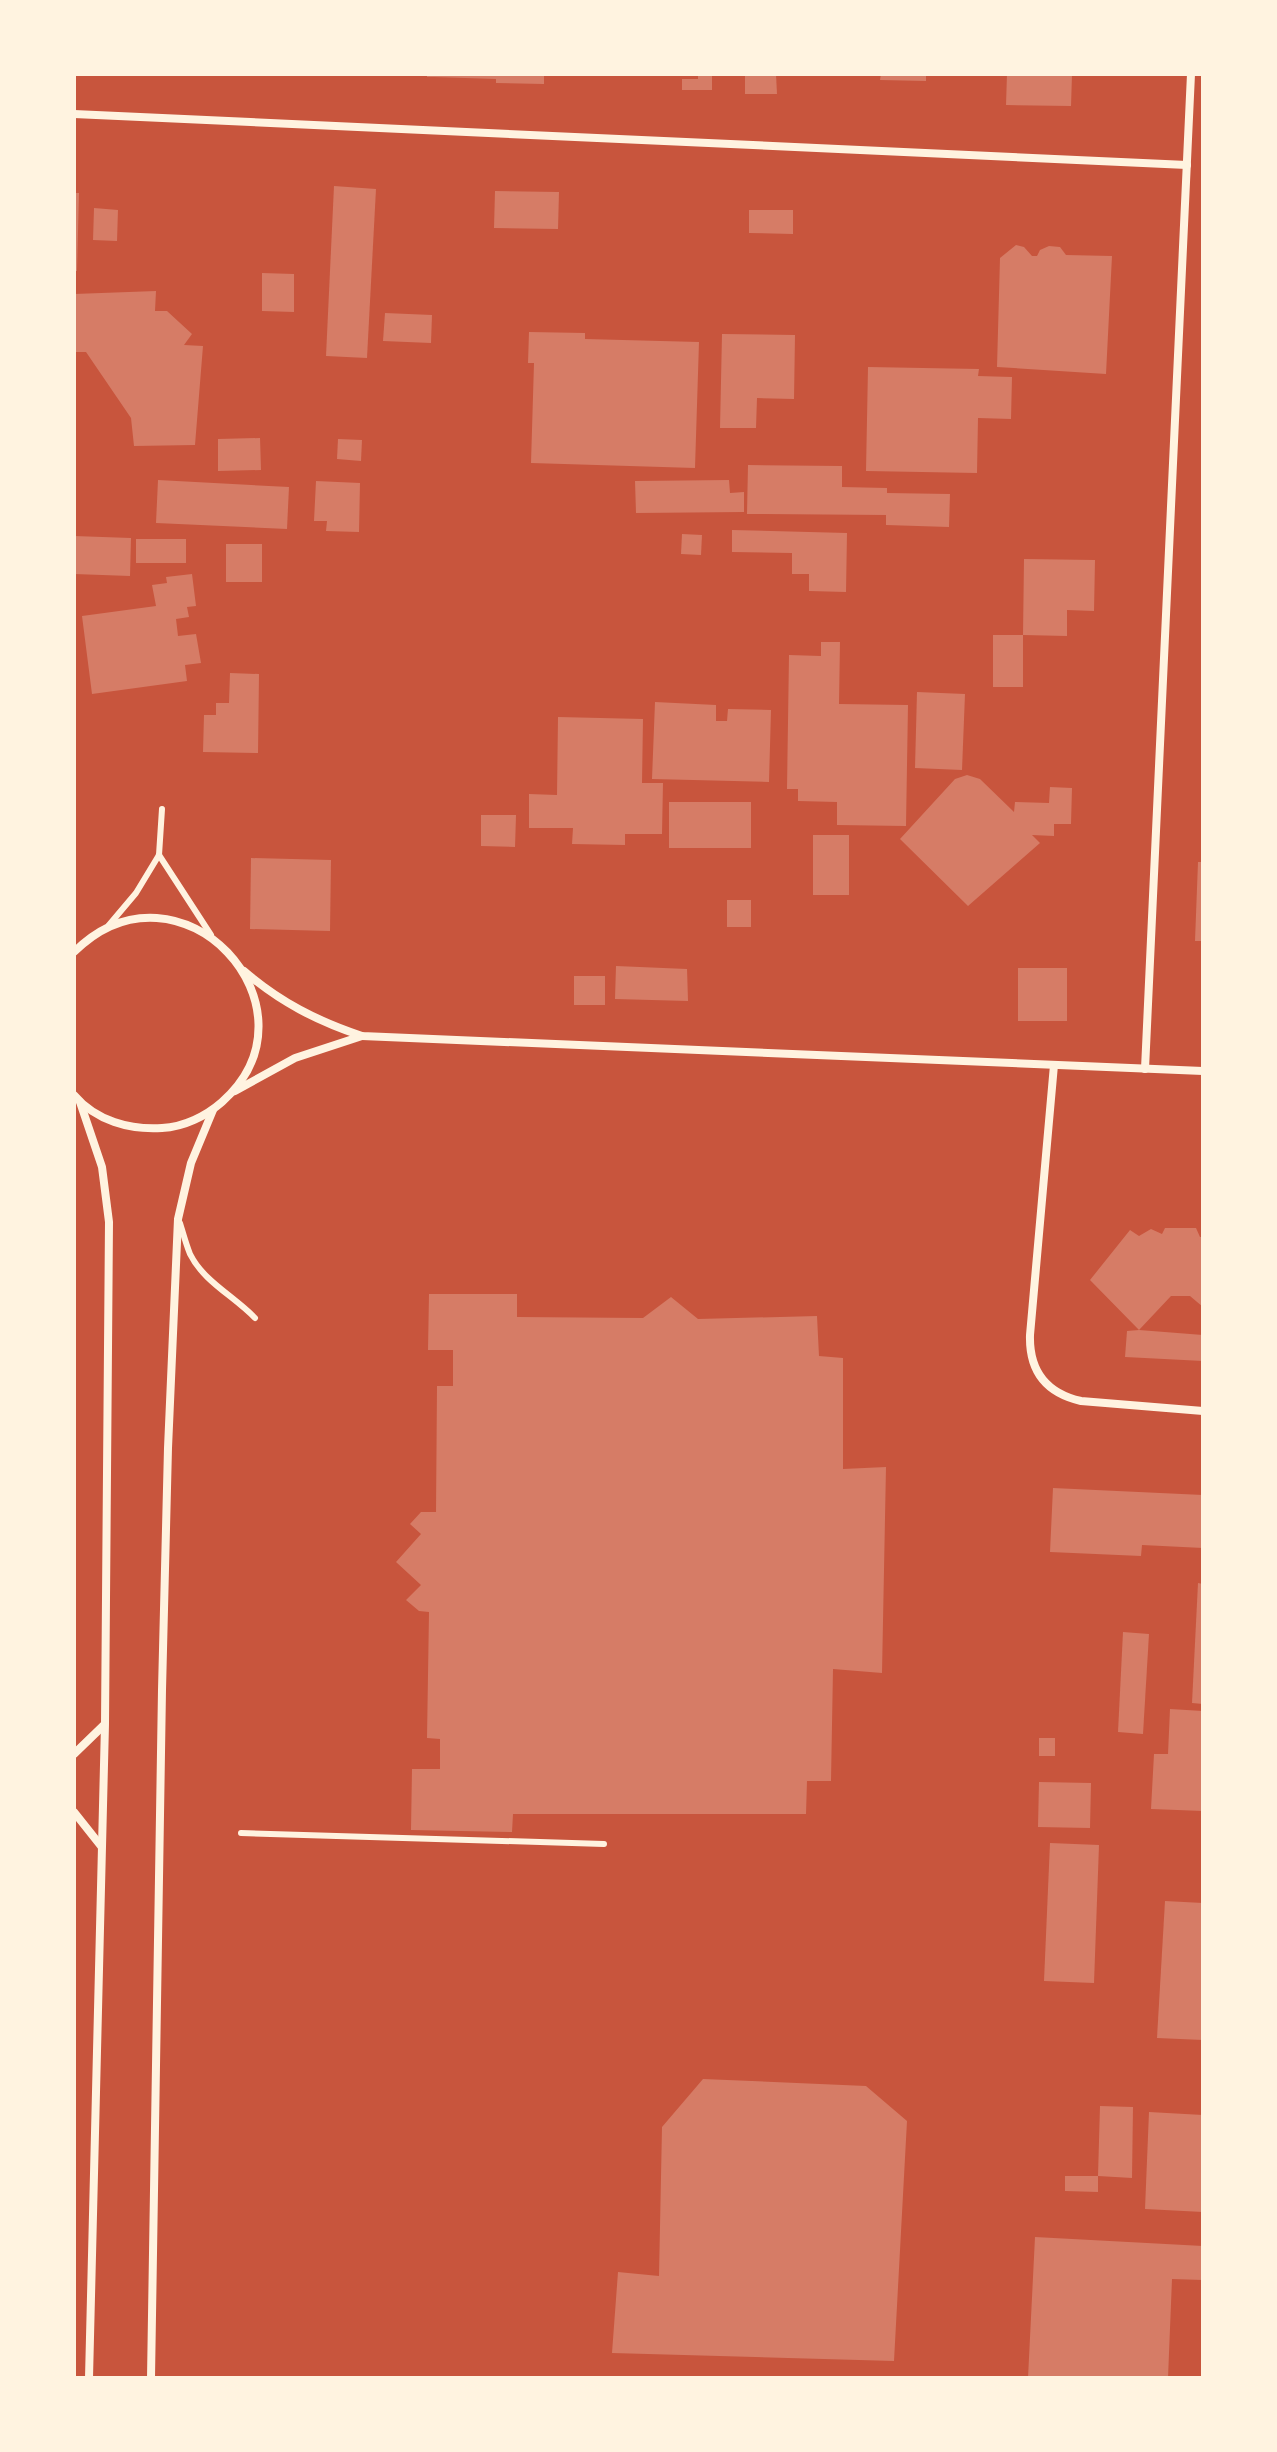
<svg xmlns="http://www.w3.org/2000/svg" width="1277" height="2452" font-family="'PT Serif',serif">
	<style>
		.building { fill: #d67c66 }
		.lines { fill: none; stroke-linecap: round; stroke-linejoin: round }
		.service { stroke: #fff3e0; stroke-width: 6 }
		.minor { stroke: #fff3e0; stroke-width: 8 }
	</style>
	<rect width="100%" height="100%" fill="#c8553d"/>
	<g class="building">
		<path d="M427,74H544V84L496,83V79L434,77H427Z"/>
		<path d="M698,74H712V90H682V79H698Z"/>
		<path d="M745,74H776L777,94H745Z"/>
		<path d="M881,74H926V81L880,80Z"/>
		<path d="M1007,74H1072L1071,106L1006,105Z"/>
		<path d="M334,186L376,189L367,358L326,356Z"/>
		<path d="M495,191L559,192L558,229L494,228Z"/>
		<path d="M74,193H79L77,271H74Z"/>
		<path d="M94,208L118,210L117,241L93,240Z"/>
		<path d="M749,210H793V234L749,233Z"/>
		<path d="M1016,245L1024,247L1032,256H1037L1040,250L1049,246L1060,247L1066,255L1112,256L1106,374L997,367L1000,258Z"/>
		<path d="M262,273L294,274V312L262,311Z"/>
		<path d="M156,291L155,311H167L192,334L184,345L203,346L195,445L134,446L131,418L86,352H74V294Z"/>
		<path d="M385,313L432,315L431,343L383,341Z"/>
		<path d="M529,332L585,333V339L699,342L695,468L531,463L534,363H528Z"/>
		<path d="M722,334L795,335L794,399L757,398L756,428H720Z"/>
		<path d="M868,367L979,369L978,376L1012,377L1011,419L978,418L977,473L866,471Z"/>
		<path d="M260,438L261,470L218,471V439Z"/>
		<path d="M338,439L362,440L361,461L337,459Z"/>
		<path d="M748,465L842,466V487L887,488V493L950,494L949,527L886,525V515L747,514Z"/>
		<path d="M158,480L289,487L287,529L156,523Z"/>
		<path d="M729,480L730,493L744,492V512L636,513L635,481Z"/>
		<path d="M316,481L360,483L359,532L326,531L327,521H314Z"/>
		<path d="M732,530L847,533L846,592L809,591V574H792V553L732,552Z"/>
		<path d="M682,534L702,535L701,555L681,554Z"/>
		<path d="M74,536L131,538L130,576L74,574Z"/>
		<rect x="136" y="539" width="50" height="24"/>
		<rect x="226" y="544" width="36" height="38"/>
		<path d="M1024,559L1095,560L1094,611L1067,610V636L1023,635Z"/>
		<path d="M192,574L196,606L187,607L189,617L176,619L178,636L196,634L201,663L185,665L187,681L92,694L82,616L156,606L152,585L167,583L166,577Z"/>
		<rect x="993" y="635" width="30" height="52"/>
		<path d="M821,642H840L839,704L908,705L906,826L837,825V802L798,801V789H787L789,655L821,656Z"/>
		<path d="M230,673L259,674L258,753L203,752L204,715H216V703H229Z"/>
		<path d="M917,692L965,694L962,770L915,768Z"/>
		<path d="M655,702L716,705V721H727L728,709L771,710L769,782L652,779Z"/>
		<path d="M558,717L643,719L642,783H663L662,834H625V845L572,844L573,828H529V794L557,795Z"/>
		<path d="M967,775L980,779L1014,812L1015,802L1049,803L1050,787L1072,788L1071,824H1054V836L1032,835L1040,843L968,906L900,839L955,779Z"/>
		<rect x="669" y="802" width="82" height="46"/>
		<path d="M481,815H516L515,847L481,846Z"/>
		<rect x="813" y="835" width="36" height="60"/>
		<path d="M251,858L331,860L330,931L250,929Z"/>
		<path d="M1198,862H1203V941H1195Z"/>
		<rect x="727" y="900" width="24" height="27"/>
		<path d="M616,966L687,969L688,1001L615,999Z"/>
		<rect x="1018" y="968" width="49" height="53"/>
		<rect x="574" y="976" width="31" height="29"/>
		<path d="M1165,1228H1196L1200,1237H1203V1307L1190,1296H1171L1139,1330L1090,1280L1130,1230L1139,1236L1151,1229L1162,1234Z"/>
		<path d="M429,1294H517V1317L643,1318L671,1297L698,1319L817,1316L819,1356L843,1358V1469L886,1467L882,1673L833,1669L831,1781H807L806,1814H513L512,1832L411,1830L412,1769H440V1739L427,1738L429,1612L419,1611L406,1600L421,1585L396,1562L421,1534L410,1524L421,1512H436L437,1386H453V1350H428Z"/>
		<path d="M1139,1330L1203,1335V1361L1125,1357L1127,1331Z"/>
		<path d="M1053,1488L1203,1495V1548L1142,1545L1141,1556L1050,1552Z"/>
		<path d="M1198,1583L1203,1584V1704L1192,1703Z"/>
		<path d="M1123,1632L1149,1634L1143,1734L1118,1732Z"/>
		<path d="M1170,1709L1203,1711V1811L1151,1809L1154,1754H1168Z"/>
		<rect x="1039" y="1738" width="16" height="18"/>
		<path d="M1039,1782L1091,1783L1090,1828L1038,1827Z"/>
		<path d="M1050,1843L1099,1845L1094,1983L1044,1981Z"/>
		<path d="M1165,1901L1203,1903V2040L1157,2038Z"/>
		<path d="M703,2079L866,2086L907,2121L894,2361L612,2353L618,2272L659,2276L662,2127Z"/>
		<path d="M1100,2106L1133,2107L1132,2178L1098,2176Z"/>
		<path d="M1149,2112L1203,2115V2212L1145,2209Z"/>
		<path d="M1065,2176H1098V2192L1065,2191Z"/>
		<path d="M1035,2237L1203,2246V2280L1172,2279L1168,2378H1028Z"/>
	</g>
	<g class="lines">
		<g class="service">
			<path d="M159,855L211,935"/>
			<path d="M109,925L136,893L159,855L162,809"/>
			<path d="M180,1223C183,1233 186,1244 190,1254C204,1282 234,1296 255,1318"/>
			<path d="M241,1833L604,1844"/>
		</g>
		<g class="minor">
			<path d="M74,114L1187,165"/>
			<path d="M74,952C180,847 328,1008 222,1102C206,1116 184,1127 162,1128C130,1130 96,1121 74,1095"/>
			<path d="M244,971C280,1002 317,1021 362,1036L1203,1071"/>
			<path d="M1054,1065L1030,1335C1029,1371 1046,1393 1081,1401L1203,1411"/>
			<path d="M1145,1069L1191,74"/>
			<path d="M235,1091L295,1058L362,1036"/>
			<path d="M80,1102L102,1167L109,1222L105,1724L89,2378"/>
			<path d="M74,1754L104,1725"/>
			<path d="M74,1812L101,1846"/>
			<path d="M151,2378L162,1690L168,1448L178,1219L191,1163L213,1110"/>
		</g>
	</g>
	<rect width="1277" height="2452" fill="none" stroke="#fff3e0" stroke-width="152"/>
</svg>
